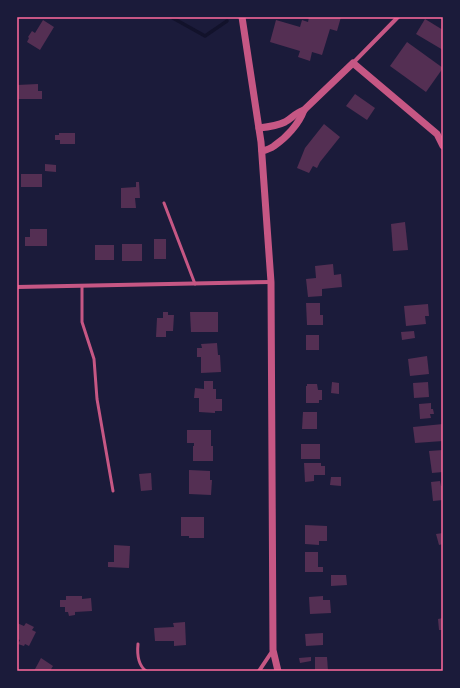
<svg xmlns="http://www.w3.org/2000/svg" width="460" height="688" font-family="'Public Sans',sans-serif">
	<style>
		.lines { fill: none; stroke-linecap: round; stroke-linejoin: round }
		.stream { stroke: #12122b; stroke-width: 3.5 }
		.building { fill: #542f53 }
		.service { stroke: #c65784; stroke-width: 3 }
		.minor { stroke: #c65784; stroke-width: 4 }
		.tertiary { stroke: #c65784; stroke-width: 7 }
		.neatline { fill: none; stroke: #ff6b9d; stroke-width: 1.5 }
	</style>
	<rect width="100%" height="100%" fill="#1b1b3a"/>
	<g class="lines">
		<path class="stream" d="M171,17L205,36L227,21"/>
	</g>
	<g class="building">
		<path d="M309,17H341L337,31L330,29L322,55L312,52L310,61L298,57L300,51L270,42L276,20L300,27L302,20L308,22Z"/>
		<path d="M425,19L443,30V50L416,34Z"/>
		<path d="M43,20L54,27L40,50L27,42L29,38L28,37L32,31L35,33Z"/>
		<path d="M407,42L443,68L426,92L390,66Z"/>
		<path d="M38,84V91H42V99H17V85Z"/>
		<path d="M355,94L375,108L367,120L346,106Z"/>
		<path d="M324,124L340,137L320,162L317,168L313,166L309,173L297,168L305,148Z"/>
		<path d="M59,133H75V144H60V140H55V135H59Z"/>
		<path d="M45,164L56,165V172L45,171Z"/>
		<rect x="21" y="174" width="21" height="13"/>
		<path d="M136,182H139L140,198H135L136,208H121V188L136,187Z"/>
		<path d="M405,222L408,250L393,251L391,224Z"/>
		<path d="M30,229H47V246H25V237H30Z"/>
		<rect x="154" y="239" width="12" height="20"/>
		<rect x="122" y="244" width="20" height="17"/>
		<rect x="95" y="245" width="19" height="15"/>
		<path d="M333,264L334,275L341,274L342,287L322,289V296L308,297L306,279L316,278L315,266Z"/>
		<path d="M306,303H320V315H323V325H307Z"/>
		<path d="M428,304L429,316H425L426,324L406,326L404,306Z"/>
		<path d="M163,312H168V315H174L173,331H166V337H156L157,318H163Z"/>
		<path d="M190,312H218V332H191Z"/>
		<path d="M414,331L415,338L402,340L401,332Z"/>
		<rect x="306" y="335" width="13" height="15"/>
		<path d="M217,343L218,355H220L221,372L201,373V357H197V348H202L201,344Z"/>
		<path d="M427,356L429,374L410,376L408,359Z"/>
		<path d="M204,381H213V389H216V399H222V411H215V413L199,412V398H194L195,388L204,389Z"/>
		<path d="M332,382L339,383V394L331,393Z"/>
		<path d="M428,382L429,397L414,398L413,383Z"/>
		<path d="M307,384H317L318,390H322V400H319V403H306V386H307Z"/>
		<path d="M431,403V409H433L434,414H430L431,418L420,419L419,404Z"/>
		<path d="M303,412H317V429H302Z"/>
		<path d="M443,424V441L415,443L413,427Z"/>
		<path d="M187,430H211V446H213V461H193V446H194V443H187Z"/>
		<rect x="301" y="444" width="19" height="15"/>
		<path d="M443,450V472L432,473L429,451Z"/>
		<path d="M304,463H321V466H325V475H314V481L305,482Z"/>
		<path d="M189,470L210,471V480H212L211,495L189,494Z"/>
		<path d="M151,473L152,490L141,491L139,474Z"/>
		<path d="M331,477H341V486L330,485Z"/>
		<path d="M440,481L441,486H443V500L433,501L431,482Z"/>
		<path d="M181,517H204V538H189V536H181Z"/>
		<path d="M305,525L327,526V541H319V545L305,544Z"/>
		<path d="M443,533V544L439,545L436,534Z"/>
		<path d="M114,545L130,546L129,568L108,567V562H114Z"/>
		<path d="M305,552H318V567H323V572H305Z"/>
		<path d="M331,575H346L347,585L331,586Z"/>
		<path d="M66,596H82V599L91,598L92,611L75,612V615L69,616L68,612H65V607H60V600H66Z"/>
		<path d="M323,596V600H330L331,613L310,614L309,597Z"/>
		<path d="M443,618V630H439L438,619Z"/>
		<path d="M185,622L186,645L174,646V641H155L154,628L174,627L173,623Z"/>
		<path d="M17,623L24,626L26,623L34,627L32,630L36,632L29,646L25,644L24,646L18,644L20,640L17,639Z"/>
		<path d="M323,633V645L306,646L305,634Z"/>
		<path d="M311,657V661L300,663L299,658Z"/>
		<path d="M315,657H327L328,671H315Z"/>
		<path d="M41,658L53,666L50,671H34Z"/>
	</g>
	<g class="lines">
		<g class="service">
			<path d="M164,203L195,284"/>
			<path d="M82,286V322L94,359L97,399L113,491"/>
			<path d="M138,644C137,654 138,665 146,671"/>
		</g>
		<g class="minor">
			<path d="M353,63L398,17"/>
			<path d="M17,287L271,282"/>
			<path d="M259,671L273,650"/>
		</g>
		<g class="tertiary">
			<path d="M242,17L261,142L271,282L273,650L278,671"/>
			<path d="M259,128C268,127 277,126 285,122C292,118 295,113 304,110"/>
			<path d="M262,151C266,150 270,149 274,146C286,138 299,124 304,110L353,63L437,134L443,146"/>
		</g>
	</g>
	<rect width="460" height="688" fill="none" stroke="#1b1b3a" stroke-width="36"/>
	<rect x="18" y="18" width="424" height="652" class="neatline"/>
</svg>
